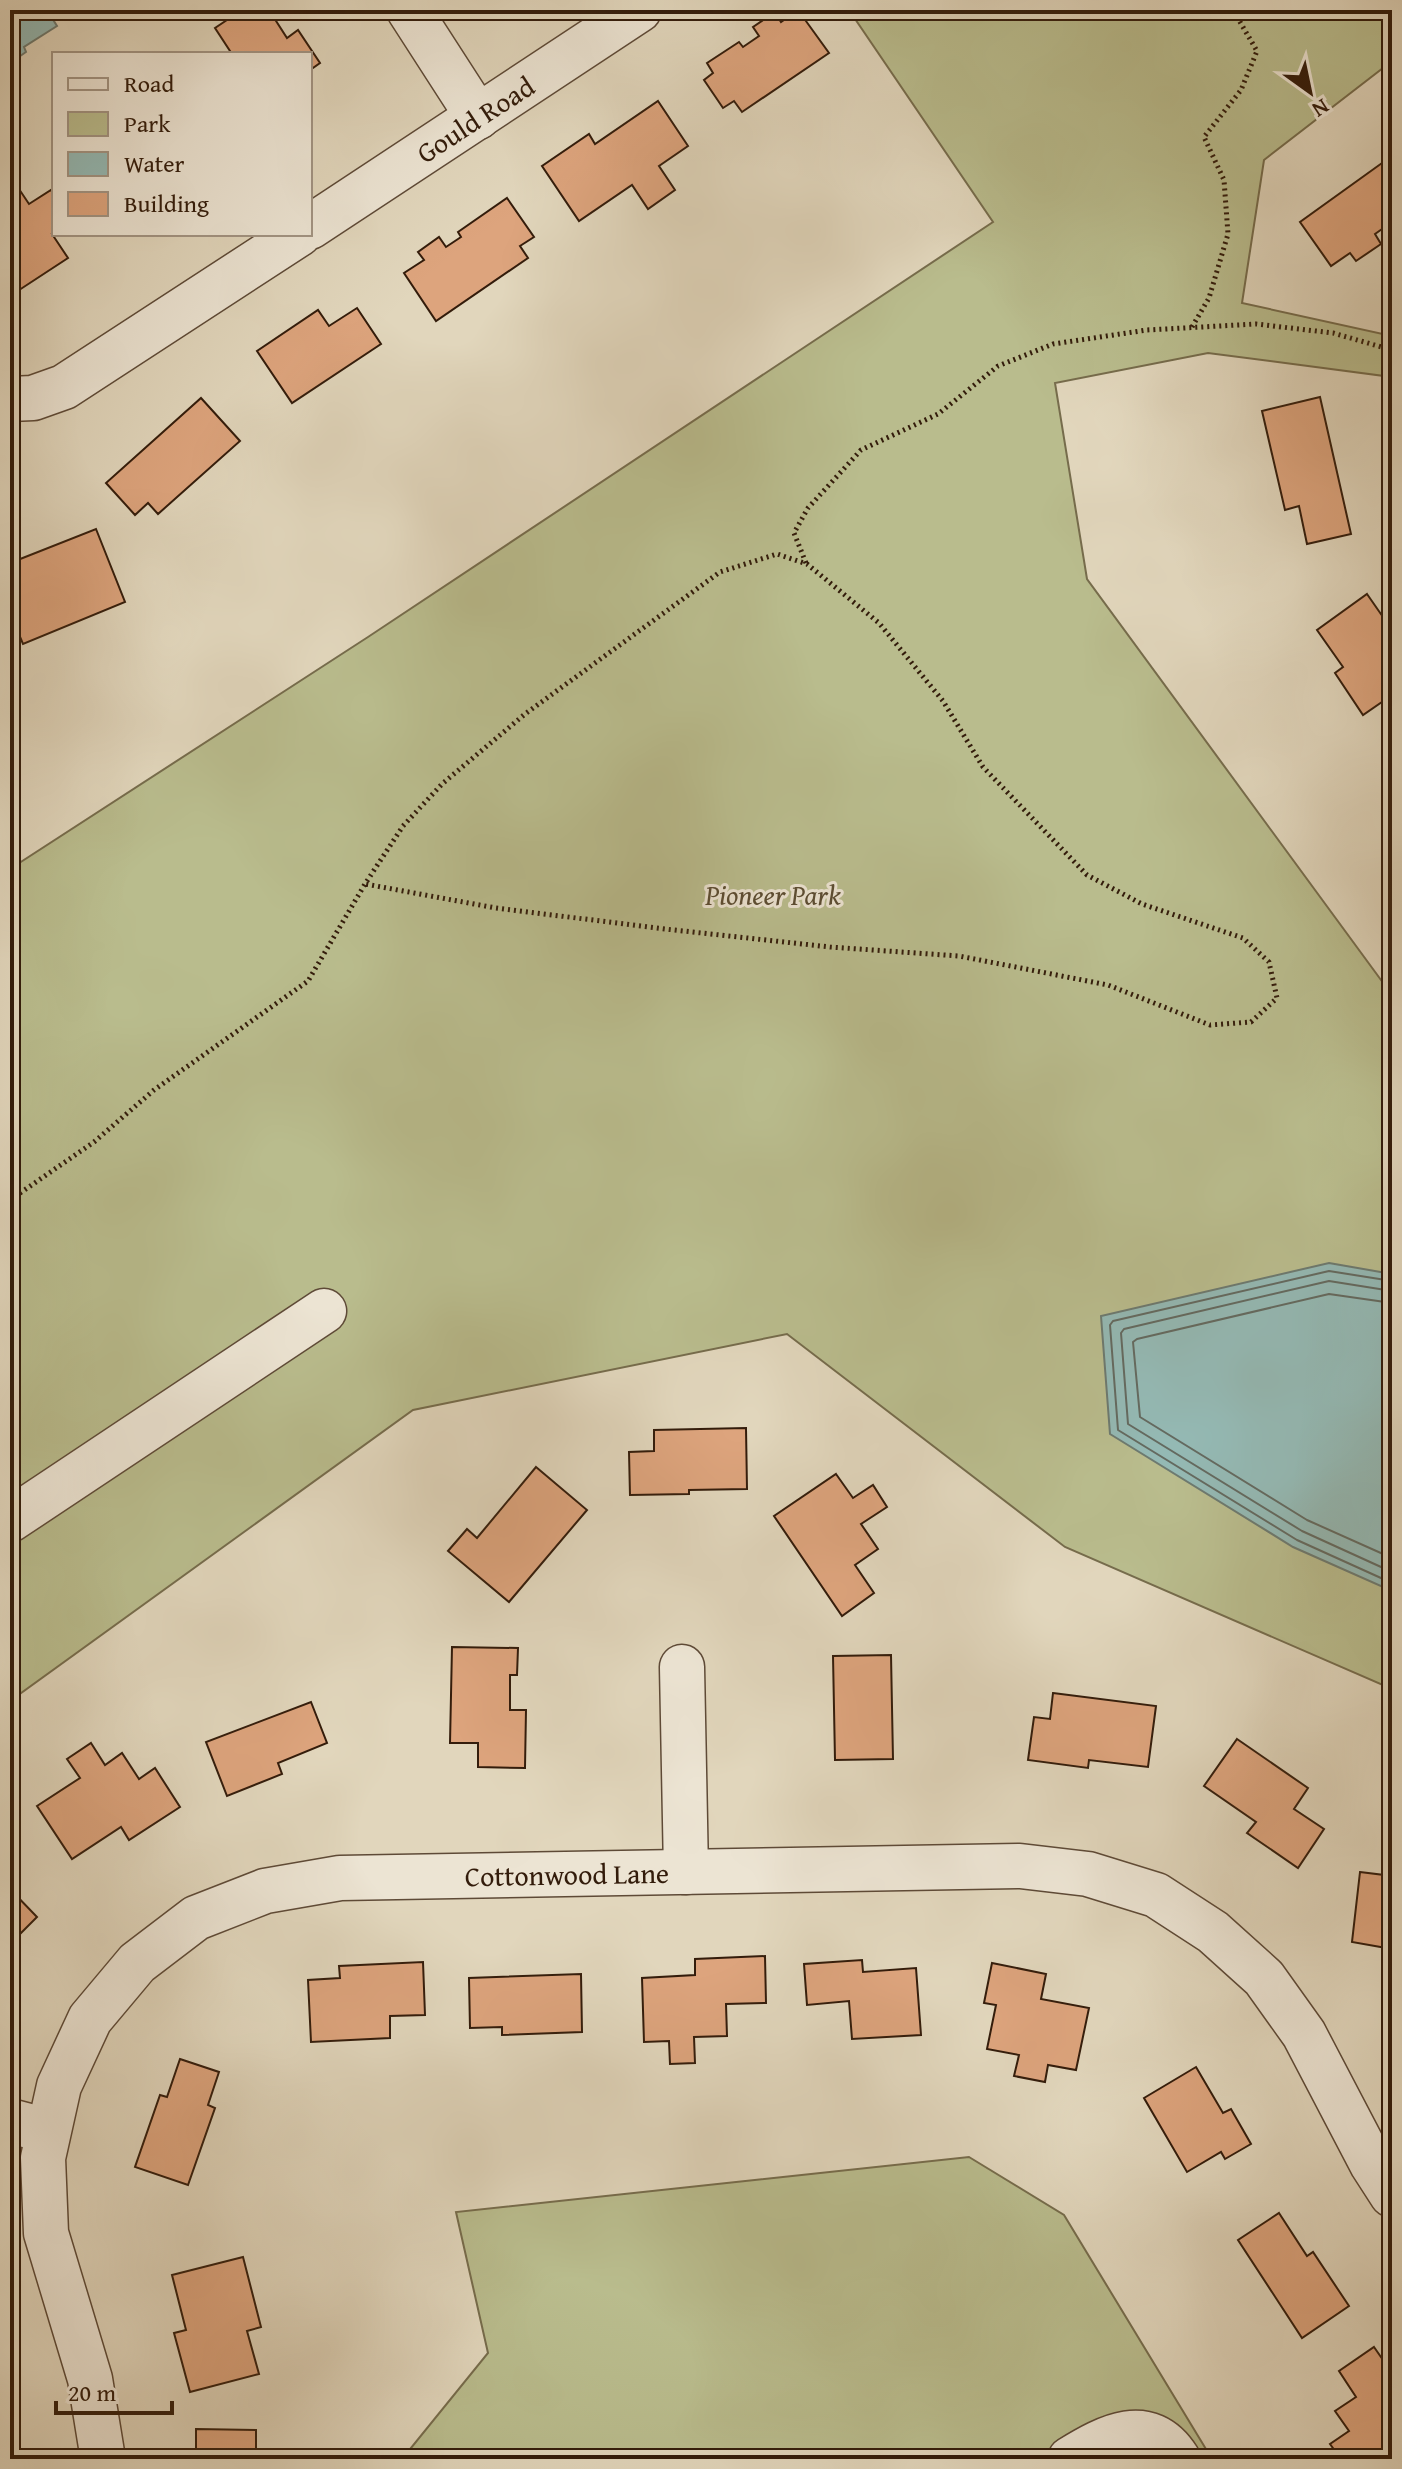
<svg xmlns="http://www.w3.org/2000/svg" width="1402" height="2469" font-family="'Gentium Book Plus',serif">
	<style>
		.green { fill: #b9bc8d; stroke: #766c4c; stroke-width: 2 }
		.water { fill: #94b9b4; stroke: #6d7a70; stroke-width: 2 }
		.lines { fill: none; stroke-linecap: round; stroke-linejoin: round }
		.shore { stroke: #646a60; stroke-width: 2 }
		.building { fill: #dda47d; stroke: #331c0b; stroke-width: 2 }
		.minor-casing { stroke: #5e4a37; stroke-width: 47 }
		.path { stroke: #331c0b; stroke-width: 5; stroke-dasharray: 2 4; stroke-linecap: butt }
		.minor { stroke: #ece4d3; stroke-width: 44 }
		.labels { text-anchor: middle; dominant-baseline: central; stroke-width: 6; stroke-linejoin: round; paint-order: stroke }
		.street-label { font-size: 28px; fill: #331c0b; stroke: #ece4d3 }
		.park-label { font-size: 28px; font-style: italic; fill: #5b4c32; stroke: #ece4d3 }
	</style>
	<rect width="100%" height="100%" fill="#e1d6bc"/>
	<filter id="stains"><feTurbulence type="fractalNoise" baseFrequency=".0025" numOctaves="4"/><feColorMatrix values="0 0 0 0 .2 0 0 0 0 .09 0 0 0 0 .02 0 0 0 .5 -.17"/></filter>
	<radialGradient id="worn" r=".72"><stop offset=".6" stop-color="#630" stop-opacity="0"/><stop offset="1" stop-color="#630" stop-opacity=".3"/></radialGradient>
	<g class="green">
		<path d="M849,10H1392V61L1264,160L1242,303L1392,336V377L1208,353L1055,383L1087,579L1392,995V1689L1065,1547L787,1334L413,1410L10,1701V869L368,637L993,222Z"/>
		<path d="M969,2157L1064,2215L1212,2459H402L488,2353L456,2212Z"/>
	</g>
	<g class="water">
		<path d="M14,10H47L57,26L24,47L26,52L10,63V12Z"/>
		<path d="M1329,1263L1392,1274V1591L1293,1547L1110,1434L1101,1316Z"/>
	</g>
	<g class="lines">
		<g class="shore">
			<path d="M1392,1281L1329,1271L1113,1321L1110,1325L1118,1430L1297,1540L1392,1583"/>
			<path d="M1392,1291L1329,1281L1124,1329L1121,1333L1128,1424L1302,1531L1392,1572"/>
			<path d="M1392,1303L1329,1294L1137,1339L1133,1342L1140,1417L1307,1520L1392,1558"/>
		</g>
	</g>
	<g class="building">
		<path d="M242,10H269L287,38L298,30L320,63L310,70V54H232L215,28Z"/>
		<path d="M798,10L829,53L742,112L734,101L723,108L704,80L713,73L707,63L739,42L743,47L759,36L753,27L775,12L781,22Z"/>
		<path d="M658,101L688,146L659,166L675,190L648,209L632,185L579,221L542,166L589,134L595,144Z"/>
		<path d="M1389,158L1392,161V222L1375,234L1381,244L1356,261L1350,253L1331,266L1300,222Z"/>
		<path d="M17,186L29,204L51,190L54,195V233L52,234L68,258L10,296V191Z"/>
		<path d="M507,198L534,237L520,246L528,258L436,321L404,273L424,260L418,252L439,237L446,247L461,237L458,232Z"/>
		<path d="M357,308L381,344L292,403L257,351L318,310L329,326Z"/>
		<path d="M1320,397L1351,534L1307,544L1299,506L1285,510L1262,411Z"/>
		<path d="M201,398L240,441L158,514L148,503L135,515L106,483Z"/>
		<path d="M96,529L125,602L23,644L10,613V563Z"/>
		<path d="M1367,594L1392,630V695L1363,715L1335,673L1343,667L1317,630Z"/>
		<path d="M746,1428L747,1489L689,1490V1494L630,1495L629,1452L654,1451V1430Z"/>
		<path d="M536,1467L587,1510L509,1602L448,1551L467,1529L477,1538Z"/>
		<path d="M836,1474L853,1498L873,1485L887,1507L861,1524L878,1549L855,1565L874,1593L842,1616L774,1516Z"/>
		<path d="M452,1647L518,1648L517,1675H510V1710H526L525,1768L478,1767V1743H450Z"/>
		<path d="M891,1655L893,1759L835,1760L833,1656Z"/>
		<path d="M1053,1693L1156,1706L1148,1767L1089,1760L1088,1768L1028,1760L1034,1717L1050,1719Z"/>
		<path d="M311,1702L327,1743L278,1763L282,1774L227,1796L206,1742Z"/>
		<path d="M1237,1739L1308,1788L1294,1809L1324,1829L1298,1868L1247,1833L1256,1822L1204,1786Z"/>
		<path d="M91,1743L105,1765L122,1753L139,1779L155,1768L180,1807L129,1840L121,1827L72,1859L37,1806L80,1778L67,1759Z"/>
		<path d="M1360,1872L1392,1876V1949L1352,1942Z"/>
		<path d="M10,1889L37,1917L10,1944Z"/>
		<path d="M765,1956L766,2003L726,2004L727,2036L694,2037L695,2063L670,2064L669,2041L644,2042L642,1978L695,1975V1959Z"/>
		<path d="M862,1960L863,1972L916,1968L921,2035L852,2039L849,2001L807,2005L804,1964Z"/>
		<path d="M423,1962L425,2015L390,2016V2038L311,2042L308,1980L340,1978L339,1966Z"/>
		<path d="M992,1963L1046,1974L1041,1999L1089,2008L1076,2070L1048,2065L1045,2082L1014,2076L1019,2055L987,2049L996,2005L984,2003Z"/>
		<path d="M581,1974L582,2032L502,2035V2027L470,2028L469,1978Z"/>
		<path d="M180,2059L219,2072L208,2105L215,2108L188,2185L135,2167L160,2095L167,2097Z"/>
		<path d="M1196,2067L1223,2113L1231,2109L1251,2144L1225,2159L1221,2152L1187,2172L1144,2098Z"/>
		<path d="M1279,2213L1307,2256L1313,2252L1349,2306L1302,2338L1238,2240Z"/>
		<path d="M243,2257L261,2327L247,2331L259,2374L190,2392L174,2333L186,2330L172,2275Z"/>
		<path d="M1374,2347L1392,2373V2459H1370L1367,2454L1360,2459H1341L1330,2444L1349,2431L1335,2411L1356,2397L1339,2371Z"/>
		<path d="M196,2429L256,2430V2459H196Z"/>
	</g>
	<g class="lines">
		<defs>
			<g id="minor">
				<path d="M409,10L478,117"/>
				<path d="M310,227L639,10"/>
				<path d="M10,399L33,398L64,387L299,234"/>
				<path d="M10,1520L324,1311"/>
				<path d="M682,1667L686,1872"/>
				<path d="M10,2121L48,2131"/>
				<path d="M103,2459L90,2379L46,2233L43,2158L59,2086L90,2019L137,1963L196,1918L265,1891L340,1878L1020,1866L1088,1874L1156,1895L1213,1932L1264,1978L1304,2034L1372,2164L1392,2195"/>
				<path d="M1070,2459C1106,2437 1149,2413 1178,2459"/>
			</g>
		</defs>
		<use href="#minor" class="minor-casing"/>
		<g class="path">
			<path d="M1192,327L1209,298L1228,234L1224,180L1204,137L1241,90L1257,51L1233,10"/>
			<path d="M806,563L794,533L808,508L861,450L938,414L998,366L1053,344L1147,330L1256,324L1333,333L1392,350"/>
			<path d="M10,1200L94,1142L154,1090L308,981L365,884L403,826L442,784L525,714L720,572L777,554L807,564L879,623L943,701L983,767L1087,875L1142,904L1243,938L1269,962L1277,998L1251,1022L1210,1025L1108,985L959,956L830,947L665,929L496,908L365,884"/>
		</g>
		<use href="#minor" class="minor"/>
	</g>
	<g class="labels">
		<g class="street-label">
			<text transform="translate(475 119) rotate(-33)">Gould Road</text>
			<text transform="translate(567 1874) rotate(-1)">Cottonwood Lane</text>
		</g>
		<g class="park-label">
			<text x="773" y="894">Pioneer Park</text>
		</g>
	</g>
	<rect width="1402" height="2469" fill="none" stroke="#e1d6bc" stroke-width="40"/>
	<rect x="12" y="12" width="1378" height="2445" fill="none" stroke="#331c0b" stroke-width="4"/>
	<rect x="20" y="20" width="1362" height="2429" fill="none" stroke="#331c0b" stroke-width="2"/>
	<rect x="52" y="52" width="260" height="184" fill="#ece4d3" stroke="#a29483" stroke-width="2"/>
	<rect x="68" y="78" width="40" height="12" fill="#ece4d3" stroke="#a29483" stroke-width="2"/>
	<text x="124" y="92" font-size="24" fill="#331c0b">Road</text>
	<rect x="68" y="112" width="40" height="24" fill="#b9bc8d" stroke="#a29483" stroke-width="2"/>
	<text x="124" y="132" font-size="24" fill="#331c0b">Park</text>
	<rect x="68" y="152" width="40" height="24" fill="#94b9b4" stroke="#a29483" stroke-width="2"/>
	<text x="124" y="172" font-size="24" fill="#331c0b">Water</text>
	<rect x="68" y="192" width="40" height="24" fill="#dda47d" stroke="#a29483" stroke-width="2"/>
	<text x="124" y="212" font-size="24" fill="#331c0b">Building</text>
	<g transform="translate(1310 92) rotate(147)" stroke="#ece4d3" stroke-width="6" paint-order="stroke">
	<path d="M0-6L14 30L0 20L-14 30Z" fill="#331c0b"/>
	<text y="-12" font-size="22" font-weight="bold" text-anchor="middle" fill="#331c0b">N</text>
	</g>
	<path d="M56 2401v12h116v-12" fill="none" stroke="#331c0b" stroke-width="4"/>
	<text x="68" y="2401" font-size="24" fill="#331c0b" stroke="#ece4d3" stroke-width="6" paint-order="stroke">20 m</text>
	<rect width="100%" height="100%" filter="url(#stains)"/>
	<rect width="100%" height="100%" fill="url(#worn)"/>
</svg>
